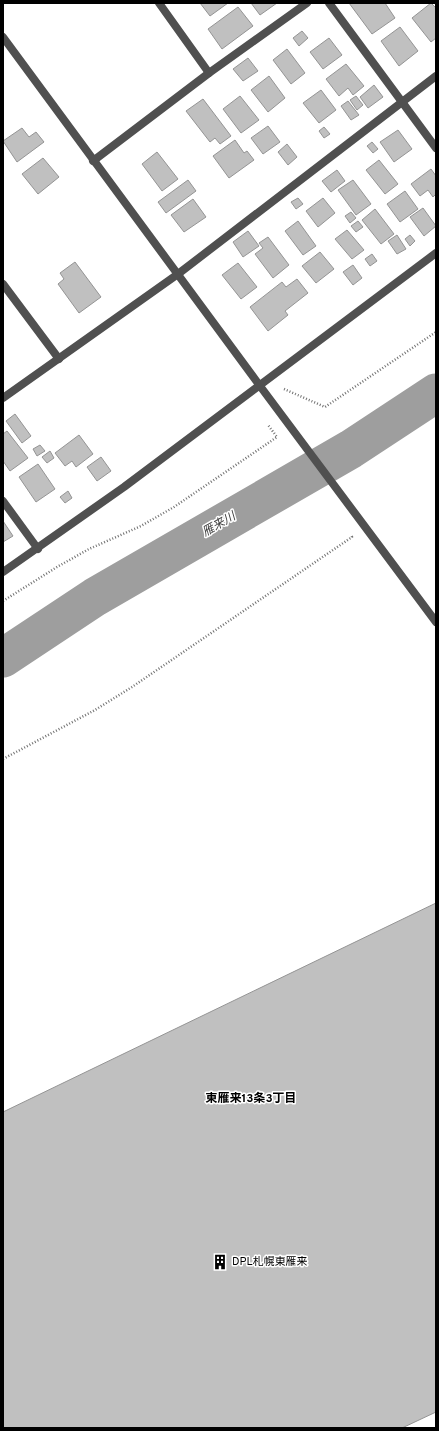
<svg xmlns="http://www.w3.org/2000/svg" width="439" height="1431" font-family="Overpass,'Noto Sans JP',sans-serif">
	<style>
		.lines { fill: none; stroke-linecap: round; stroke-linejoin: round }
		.river { stroke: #9e9e9e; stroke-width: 39 }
		.building { fill: #c0c0c0; stroke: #949494 }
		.path { stroke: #727272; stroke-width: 2.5; stroke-dasharray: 1 2; stroke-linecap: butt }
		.minor { stroke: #505050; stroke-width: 8 }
		.tertiary { stroke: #505050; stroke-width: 8 }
		.labels { text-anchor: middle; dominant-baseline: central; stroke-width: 3; stroke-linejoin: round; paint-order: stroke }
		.poi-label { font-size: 11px; fill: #000; stroke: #fff; text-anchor: start }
		.water-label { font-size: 12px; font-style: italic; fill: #3f3f3f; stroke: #fff }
		.neighbourhood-label { font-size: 12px; font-weight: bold; fill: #000; stroke: #fff }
	</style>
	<rect width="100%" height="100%" fill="#fff"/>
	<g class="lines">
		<path class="river" d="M3,658L95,597L351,449L436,393"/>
	</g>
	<g class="building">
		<path d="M200,3H228L210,16Z"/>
		<path d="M251,3H277L260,15Z"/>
		<path d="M349,3H385L395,18L372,34Z"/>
		<path d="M431,3L436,8V38L431,42L412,18Z"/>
		<path d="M238,7L253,26L222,49L208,29Z"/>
		<path d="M400,27L418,51L399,66L381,41Z"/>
		<path d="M302,31L308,38L299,46L293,38Z"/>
		<path d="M329,38L342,55L323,69L310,52Z"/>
		<path d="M287,49L305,73L291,84L273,60Z"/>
		<path d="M248,58L258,71L243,81L233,69Z"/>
		<path d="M346,64L364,86L353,95L348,88L339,96L326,79Z"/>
		<path d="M269,76L285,98L268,112L251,90Z"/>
		<path d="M374,85L383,97L368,108L360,97Z"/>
		<path d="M321,90L336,110L319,123L303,103Z"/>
		<path d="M240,96L259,120L241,133L223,109Z"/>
		<path d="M356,96L363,105L357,110L350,100Z"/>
		<path d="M203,99L231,136L220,144L215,138L210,142L186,111Z"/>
		<path d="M348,101L359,115L351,120L341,106Z"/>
		<path d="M268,126L280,142L263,154L251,138Z"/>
		<path d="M324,127L330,134L324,138L319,131Z"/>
		<path d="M22,128L29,137L36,132L44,142L17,162L3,141Z"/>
		<path d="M398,130L412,149L394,162L380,142Z"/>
		<path d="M235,140L244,153L247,151L254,160L229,178L213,156Z"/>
		<path d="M372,142L378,149L373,153L367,146Z"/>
		<path d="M287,144L297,157L288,165L278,152Z"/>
		<path d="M157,152L178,179L162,191L142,164Z"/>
		<path d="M43,158L59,177L38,194L22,174Z"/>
		<path d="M379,160L398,184L385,194L366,170Z"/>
		<path d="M431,169L436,176V194L433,197L428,190L420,196L411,184Z"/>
		<path d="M337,170L345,181L331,192L322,181Z"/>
		<path d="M188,180L196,191L166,213L158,202Z"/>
		<path d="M353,180L371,204L356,215L338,190Z"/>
		<path d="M405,191L418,209L400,222L387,204Z"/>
		<path d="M298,198L303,204L296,209L291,202Z"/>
		<path d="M323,198L335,213L318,227L306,211Z"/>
		<path d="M193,199L206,217L184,232L171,215Z"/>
		<path d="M423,208L436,226L424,236L410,217Z"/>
		<path d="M375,209L394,234L381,244L362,220Z"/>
		<path d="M351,212L356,218L350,223L345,216Z"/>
		<path d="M298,221L316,246L303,255L285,231Z"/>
		<path d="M358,221L363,227L356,232L351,226Z"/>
		<path d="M347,230L364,250L352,259L335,239Z"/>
		<path d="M248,231L259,246L243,257L233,242Z"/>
		<path d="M397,235L406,249L397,254L388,241Z"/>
		<path d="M410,235L415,241L410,246L405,239Z"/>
		<path d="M268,237L289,265L273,278L255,254L263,248L259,243Z"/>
		<path d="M320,252L334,269L316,283L302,266Z"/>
		<path d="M372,254L377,261L370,266L365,259Z"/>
		<path d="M75,262L101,297L79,313L58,284L64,279L60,273Z"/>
		<path d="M238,263L257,287L241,299L222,275Z"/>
		<path d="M353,265L362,278L353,285L343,272Z"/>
		<path d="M297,279L308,293L285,311L288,315L268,331L250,307L282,282L286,287Z"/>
		<path d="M15,414L31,436L22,443L6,421Z"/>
		<path d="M7,431L28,458L10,471L3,461V434Z"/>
		<path d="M79,435L93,454L76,467L72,461L65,466L55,453Z"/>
		<path d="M40,445L45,451L37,456L33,449Z"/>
		<path d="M50,451L54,458L47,463L42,457Z"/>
		<path d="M101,457L111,471L97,481L87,467Z"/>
		<path d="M38,464L55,489L36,502L19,477Z"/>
		<path d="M68,491L72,498L65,503L60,497Z"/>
		<path d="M3,521L13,536L3,542Z"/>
		<path d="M436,903V1412L402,1428H3V1112Z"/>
	</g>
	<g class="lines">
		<g class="path">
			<path d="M284,389L325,407L436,332"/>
			<path d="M3,601L57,567L89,549L141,526L174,507L277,437L268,425"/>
			<path d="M3,759L95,710L132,687L352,537L351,535"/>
		</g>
		<g class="minor">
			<path d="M159,3L209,73"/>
			<path d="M329,3L436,148"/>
			<path d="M3,37L260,386L436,622"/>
			<path d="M93,161L209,73L307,3"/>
			<path d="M3,284L59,359"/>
			<path d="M3,398L178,274L436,76"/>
			<path d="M3,501L38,549"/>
		</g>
		<path class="tertiary" d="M3,572L124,487L436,253"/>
	</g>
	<defs>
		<symbol id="building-bare" viewBox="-9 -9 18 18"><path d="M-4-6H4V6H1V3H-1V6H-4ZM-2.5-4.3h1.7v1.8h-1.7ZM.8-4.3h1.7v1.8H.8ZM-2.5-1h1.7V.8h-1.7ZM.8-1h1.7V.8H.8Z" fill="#000" stroke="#fff" stroke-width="2.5" paint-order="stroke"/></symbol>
	</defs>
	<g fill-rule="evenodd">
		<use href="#building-bare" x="209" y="1251" width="22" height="22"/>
	</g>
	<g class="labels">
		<g class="poi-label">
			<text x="232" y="1262">DPL札幌東雁来</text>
		</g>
		<g class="water-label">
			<text transform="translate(219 525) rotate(-30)">雁来川</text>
		</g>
		<g class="neighbourhood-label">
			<text x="251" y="1099">東雁来13条3丁目</text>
		</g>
	</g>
	<rect width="439" height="1431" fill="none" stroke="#000000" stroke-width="8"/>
</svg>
